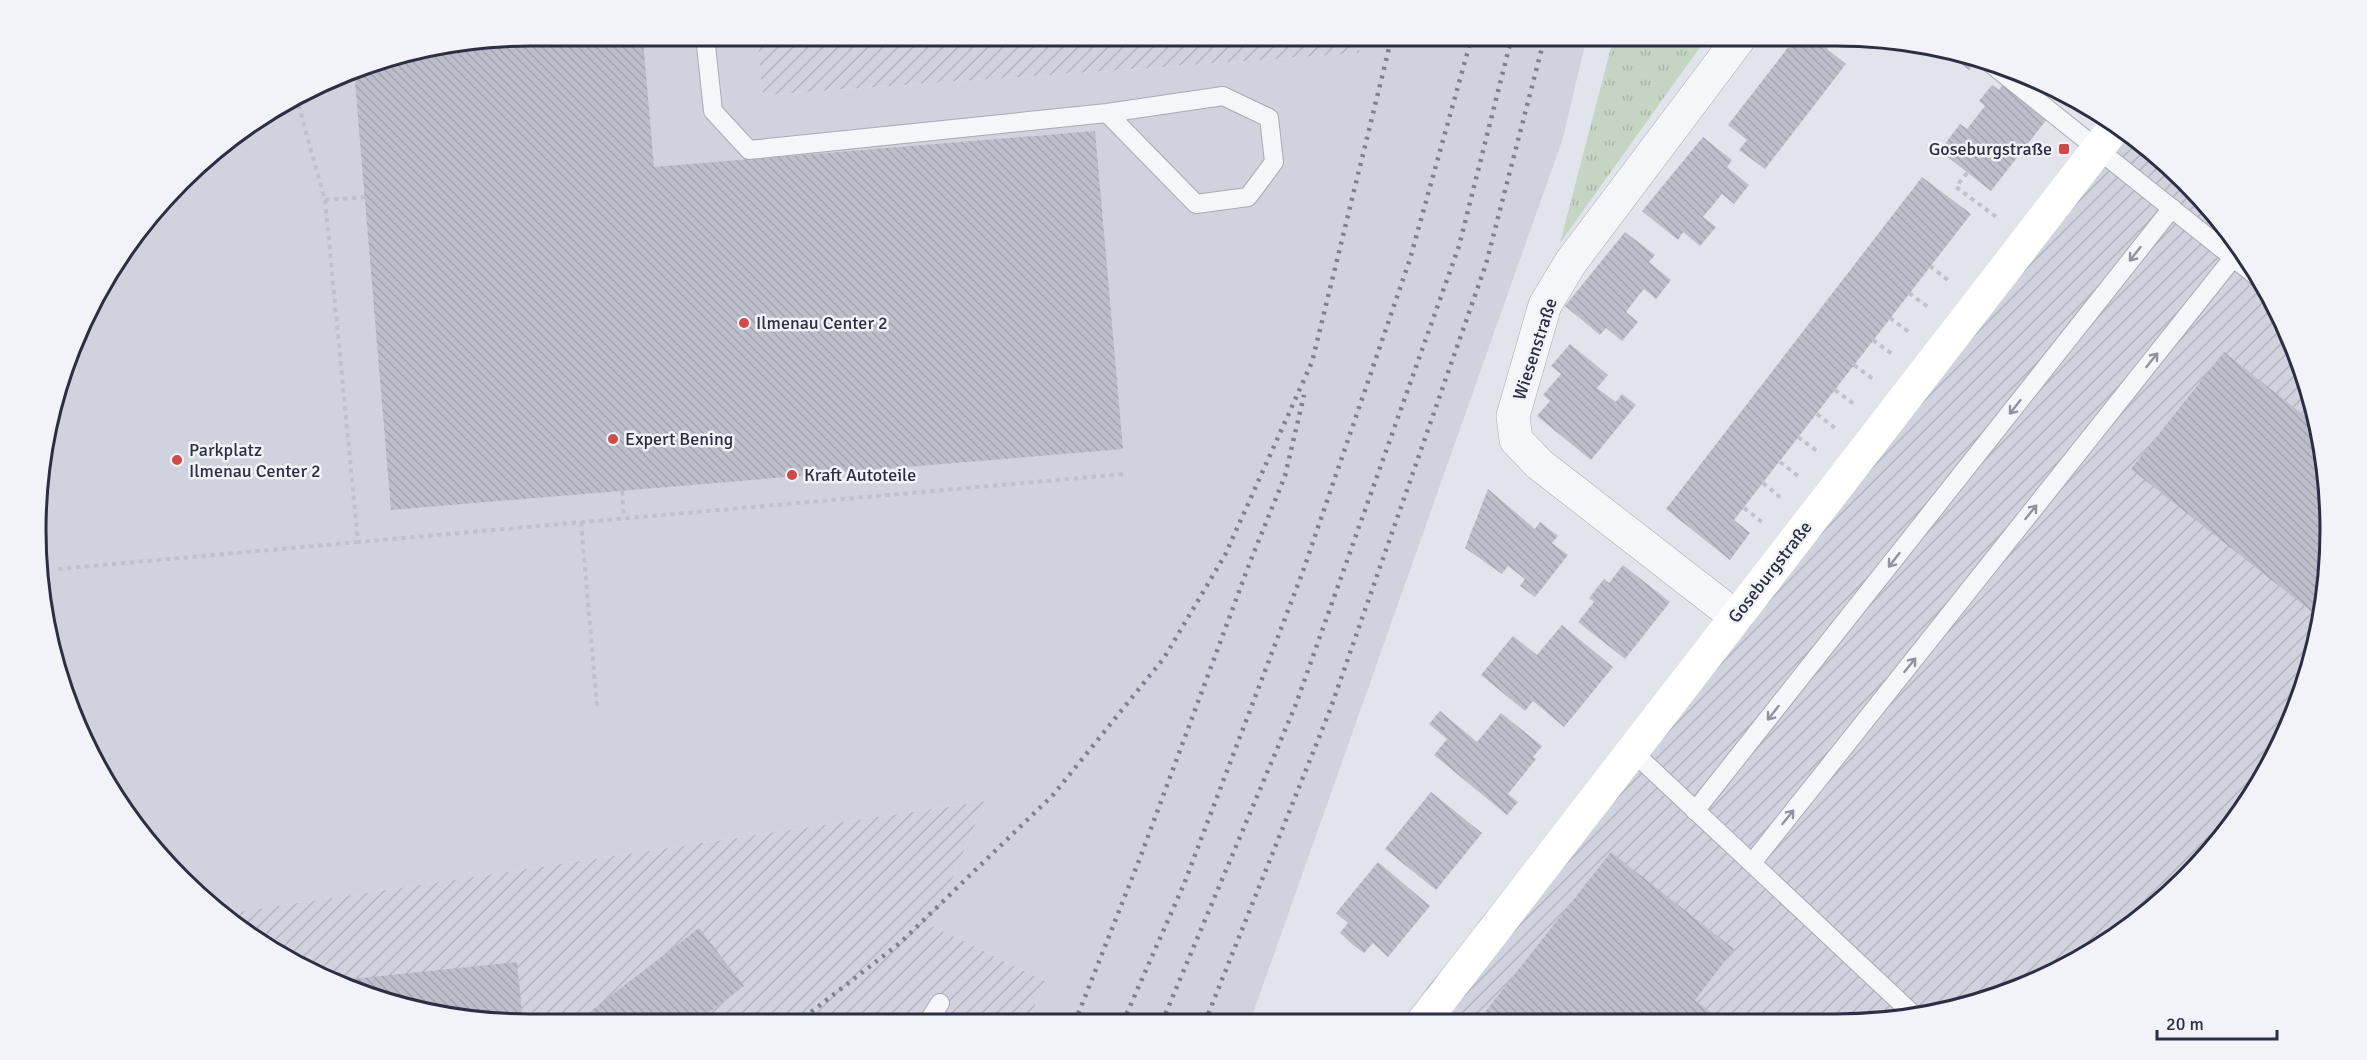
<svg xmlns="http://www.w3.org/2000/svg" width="2367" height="1060" font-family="Signika,sans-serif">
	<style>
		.built { fill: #d0d3dd }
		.industrial { fill: url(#industrial-furrows) }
		.park { fill: url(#park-tufts) }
		.building { fill: url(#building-back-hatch) }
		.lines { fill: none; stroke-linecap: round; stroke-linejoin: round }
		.lane-casing { stroke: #a7aab5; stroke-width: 20 }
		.street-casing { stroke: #a7aab5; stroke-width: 34 }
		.path { stroke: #c0c2ca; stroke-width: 4; stroke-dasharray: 4.5 4.5; stroke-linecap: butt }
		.lane { stroke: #f5f6f9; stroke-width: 18 }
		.street { stroke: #f5f6f9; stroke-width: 33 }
		.secondary { stroke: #fff; stroke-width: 33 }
		.rail { stroke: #7c8194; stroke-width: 4.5; stroke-dasharray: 3 6; stroke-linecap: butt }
		.oneway { stroke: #90929e }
		.poi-dot { fill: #cf4b48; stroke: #f2f3f8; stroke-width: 2 }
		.labels { text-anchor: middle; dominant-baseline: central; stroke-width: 5; stroke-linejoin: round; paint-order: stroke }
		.poi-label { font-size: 18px; fill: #2a2f43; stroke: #f2f3f8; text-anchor: start }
		.street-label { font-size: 18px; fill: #2a2f43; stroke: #f2f3f8 }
		.rim { fill: none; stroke: #2a2f43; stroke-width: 3 }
	</style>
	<defs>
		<pattern id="industrial-furrows" width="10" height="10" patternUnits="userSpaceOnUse" patternTransform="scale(1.5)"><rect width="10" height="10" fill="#d0d3dd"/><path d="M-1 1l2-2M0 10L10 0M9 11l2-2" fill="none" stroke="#b3b5bf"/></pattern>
		<pattern id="park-tufts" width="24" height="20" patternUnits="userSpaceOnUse" patternTransform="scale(1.5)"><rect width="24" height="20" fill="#c5d5c3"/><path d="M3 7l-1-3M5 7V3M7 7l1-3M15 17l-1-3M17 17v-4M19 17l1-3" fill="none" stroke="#a9b7a9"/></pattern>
		<pattern id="building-back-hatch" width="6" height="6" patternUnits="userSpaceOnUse" patternTransform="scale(1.5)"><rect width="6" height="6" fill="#bcbfcb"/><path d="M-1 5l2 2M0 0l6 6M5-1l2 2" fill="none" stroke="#a2a4b0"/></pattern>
	</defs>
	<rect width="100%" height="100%" fill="#e2e4eb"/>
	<path class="built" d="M530,36H757L764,95L1359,53L1362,36H1587L1563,138L1250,1022H1028L1045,981L932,926L985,801L224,914L205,902L102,777L62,689L40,595L45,434L102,283L205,158L283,102L371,62Z"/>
	<g class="industrial">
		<path d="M757,36H1362L1359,53L763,95Z"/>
		<path d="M2109,118L2186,180L2248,255L2293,341L2321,433L2331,530L2322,626L2294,719L2229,830L2138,922L2026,986L1902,1020L1401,1021Z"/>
		<path d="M985,801L932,926L1045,981L1028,1022L530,1024L433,1014L341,987L224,914Z"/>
	</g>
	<path class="park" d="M1614,36H1708L1560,243Z"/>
	<g class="building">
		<path d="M530,36H571L572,45L643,40L654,167L1095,131L1123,449L391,510L354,70L371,62Z"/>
		<path d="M1073,36H1153V38L1074,45Z"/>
		<path d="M1797,36H1837L1827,49L1846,64L1765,169L1739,150L1747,140L1728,125Z"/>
		<path d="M1940,48H1941L1978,59L1969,70Z"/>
		<path d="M1992,85L1999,90L2002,85L2047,119L1991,191L1945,155L1950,149L1944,145L1960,124L1967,129L1985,106L1979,101Z"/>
		<path d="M2048,85L2066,95L2063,99Z"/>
		<path d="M1703,137L1732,160L1727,167L1749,185L1734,204L1722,194L1703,217L1716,227L1700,246L1683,232L1678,240L1642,211Z"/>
		<path d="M1922,177L1971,214L1734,520L1750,533L1730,560L1666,509Z"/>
		<path d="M1625,232L1655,255L1649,262L1671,280L1656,299L1644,289L1635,300L1626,312L1638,322L1622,341L1606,328L1600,335L1565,306Z"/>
		<path d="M1570,344L1608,375L1597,388L1616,402L1622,394L1636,405L1591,460L1537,416L1550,401L1543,395L1561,374L1551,366Z"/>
		<path d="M2224,352L2320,428L2331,530L2322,620L2131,469Z"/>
		<path d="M1488,489L1535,529L1540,522L1558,536L1552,543L1568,555L1535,597L1520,586L1525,579L1508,566L1502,574L1465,548Z"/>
		<path d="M1623,565L1670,602L1625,659L1578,622L1594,602L1589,598L1604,579L1609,583Z"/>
		<path d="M1562,625L1613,667L1564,727L1533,701L1525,711L1481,675L1513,636L1537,655Z"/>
		<path d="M1440,711L1477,742L1501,713L1542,746L1533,757L1536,759L1508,794L1518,802L1507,815L1434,755L1447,739L1429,724Z"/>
		<path d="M1431,792L1482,833L1436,890L1385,849Z"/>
		<path d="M1611,852L1734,949L1695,1000L1721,1020L1478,1021Z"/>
		<path d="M1378,862L1430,906L1388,957L1373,943L1364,953L1352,944L1340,933L1348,923L1336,913Z"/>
		<path d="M699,928L744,986L695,1023L574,1024Z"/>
		<path d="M517,962L523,1023L433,1014L341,987L332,981Z"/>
	</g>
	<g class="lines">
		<defs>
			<g id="lane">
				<path d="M705,36L713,111L749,150L1107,113L1223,96L1269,118L1274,162L1248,197L1196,204L1107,113"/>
				<path d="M1990,63L2260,279"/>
				<path d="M1632,751L1915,1016"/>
				<path d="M1695,811L2172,208"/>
				<path d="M1752,863L2233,258"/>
				<path d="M927,1023L940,1003"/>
			</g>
			<path id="street" d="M1736,617L1539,464L1516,440L1513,416L1545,305L1571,262L1741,36"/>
		</defs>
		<use href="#lane" class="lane-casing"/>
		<use href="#street" class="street-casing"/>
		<g class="path">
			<path d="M296,96L325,200L358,542L1125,474"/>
			<path d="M1967,173L1956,187L1999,219"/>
			<path d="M325,200L365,197"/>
			<path d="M1930,266L1949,281"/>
			<path d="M1909,293L1928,307"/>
			<path d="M1890,318L1909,332"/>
			<path d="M1873,340L1892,354"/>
			<path d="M1854,365L1873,379"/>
			<path d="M1835,390L1854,404"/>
			<path d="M1817,414L1835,428"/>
			<path d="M1798,437L1817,451"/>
			<path d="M1780,462L1798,476"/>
			<path d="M1763,483L1781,498"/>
			<path d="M622,491L624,518"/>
			<path d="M1744,508L1762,522"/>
			<path d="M581,522L597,706"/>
			<path d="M58,569L358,542"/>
		</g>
		<use href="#lane" class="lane"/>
		<use href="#street" class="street"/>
		<path class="secondary" d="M1424,1021L2117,124"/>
		<g class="rail">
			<path d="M1075,1022L1140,858L1250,562L1285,476L1304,395"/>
			<path d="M1123,1022L1184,884L1303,571L1410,259L1472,36"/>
			<path d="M1162,1022L1296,704L1459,246L1512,36"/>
			<path d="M1205,1022L1330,710L1486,264L1545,36"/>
			<path d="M797,1023L900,943L1053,795L1164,658L1225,555L1312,362L1392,36"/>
		</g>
	</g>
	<defs><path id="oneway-shaft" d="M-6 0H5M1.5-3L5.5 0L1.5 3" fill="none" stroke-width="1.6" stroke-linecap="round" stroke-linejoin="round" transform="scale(1.5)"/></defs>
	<g class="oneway">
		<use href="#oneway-shaft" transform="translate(2135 254) rotate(128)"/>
		<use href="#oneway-shaft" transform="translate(2152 360) rotate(-51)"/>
		<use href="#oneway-shaft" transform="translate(2015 407) rotate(128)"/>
		<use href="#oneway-shaft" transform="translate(2031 512) rotate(-51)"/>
		<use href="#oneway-shaft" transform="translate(1894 560) rotate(128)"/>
		<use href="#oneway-shaft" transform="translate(1910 665) rotate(-51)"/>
		<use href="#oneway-shaft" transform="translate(1773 713) rotate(128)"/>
		<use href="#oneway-shaft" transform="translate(1788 817) rotate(-51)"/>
	</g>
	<g class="poi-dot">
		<rect x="2058" y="143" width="12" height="12" rx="3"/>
		<circle cx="744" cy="323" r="6"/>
		<circle cx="613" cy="439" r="6"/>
		<circle cx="177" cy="460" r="6"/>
		<circle cx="792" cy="475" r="6"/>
	</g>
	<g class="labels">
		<g class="poi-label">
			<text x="2052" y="149" text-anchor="end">Goseburgstraße</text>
			<text x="756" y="323">Ilmenau Center 2</text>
			<text x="625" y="439">Expert Bening</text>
			<text x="189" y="450">Parkplatz<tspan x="189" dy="21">Ilmenau Center 2</tspan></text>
			<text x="804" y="475">Kraft Autoteile</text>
		</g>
		<g class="street-label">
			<text transform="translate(1535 349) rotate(-72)">Wiesenstraße</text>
			<text transform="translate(1770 572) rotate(-52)">Goseburgstraße</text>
		</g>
	</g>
	<path d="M0 0H2367V1060H0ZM530 46H1836A484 484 0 0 1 2320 530V530A484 484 0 0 1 1836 1014H530A484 484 0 0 1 46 530V530A484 484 0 0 1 530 46Z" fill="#f2f3f8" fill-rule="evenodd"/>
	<path class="rim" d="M530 46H1836A484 484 0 0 1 2320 530V530A484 484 0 0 1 1836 1014H530A484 484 0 0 1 46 530V530A484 484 0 0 1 530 46Z"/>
	<path d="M2157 1030v9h120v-9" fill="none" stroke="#2a2f43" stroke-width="3"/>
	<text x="2166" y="1030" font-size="18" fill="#2a2f43" stroke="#f2f3f8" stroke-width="4.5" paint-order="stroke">20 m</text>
</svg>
